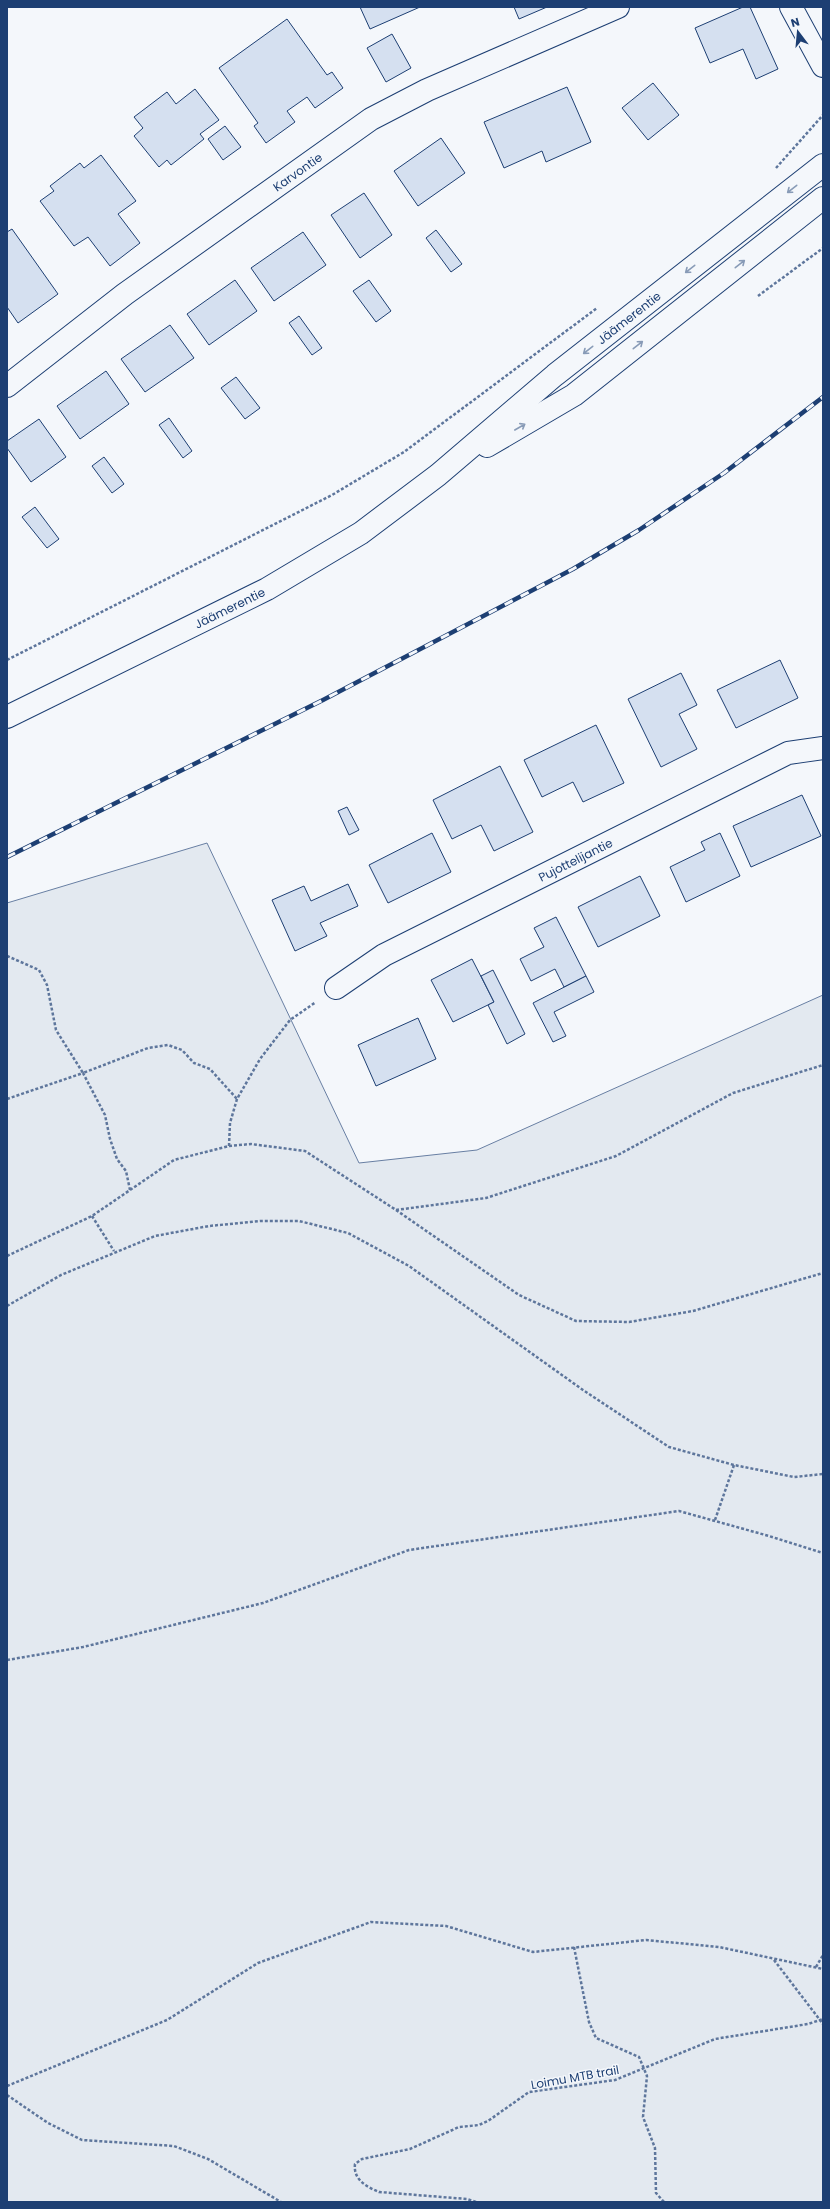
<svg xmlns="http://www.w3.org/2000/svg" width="830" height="2209" font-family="Poppins,sans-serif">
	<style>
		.green { fill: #e3e9f0; stroke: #687fa3 }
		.building { fill: #d5e0f0; stroke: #1d3f73 }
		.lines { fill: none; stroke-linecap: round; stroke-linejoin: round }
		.street-casing { stroke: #1d3f73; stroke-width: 24 }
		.secondary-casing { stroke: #1d3f73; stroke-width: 24 }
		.path { stroke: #5e769c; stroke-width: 2.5; stroke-dasharray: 3 2; stroke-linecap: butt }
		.street { stroke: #f4f7fb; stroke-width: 22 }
		.secondary { stroke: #f4f7fb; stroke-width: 22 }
		.rail-casing { stroke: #1d3f73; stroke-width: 4.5 }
		.rail { stroke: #f4f7fb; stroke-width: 3; stroke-dasharray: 9; stroke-linecap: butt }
		.oneway { stroke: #889bb7 }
		.labels { text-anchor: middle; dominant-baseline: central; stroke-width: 3; stroke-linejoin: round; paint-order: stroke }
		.street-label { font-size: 12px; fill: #1d3f73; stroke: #f4f7fb }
	</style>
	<rect width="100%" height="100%" fill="#f4f7fb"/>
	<path class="green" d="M207,843L359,1163L477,1150L823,995V2202H7V903Z"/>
	<g class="building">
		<path d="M360,7H420L370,29Z"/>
		<path d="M514,7H547L519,19Z"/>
		<path d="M743,7H750L778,69L756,79L743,49L710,63L695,28Z"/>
		<path d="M287,19L327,75L332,72L343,88L315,108L307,97L287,111L295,122L266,143L254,126L258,123L219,68Z"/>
		<path d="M392,34L411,68L386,82L367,48Z"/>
		<path d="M653,83L679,115L648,140L622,108Z"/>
		<path d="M567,87L591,142L546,162L542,151L504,168L484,122Z"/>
		<path d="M195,89L219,120L200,134L204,139L171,165L167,160L159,167L134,136L143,128L134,117L167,92L176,104Z"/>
		<path d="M225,126L241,147L223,160L208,139Z"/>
		<path d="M441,138L465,173L418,206L394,171Z"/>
		<path d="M101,155L136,201L118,214L140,243L110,266L88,237L74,246L40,201L54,191L50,186L80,163L84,168Z"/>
		<path d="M364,193L392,235L360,258L331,215Z"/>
		<path d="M12,229L58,294L18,323L7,307V232Z"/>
		<path d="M436,230L462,264L451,272L426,238Z"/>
		<path d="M303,232L326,265L274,301L251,268Z"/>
		<path d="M235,280L257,311L209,345L187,314Z"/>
		<path d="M369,280L391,311L376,322L353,291Z"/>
		<path d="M299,316L322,348L312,355L289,323Z"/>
		<path d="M170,325L194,358L145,392L121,359Z"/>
		<path d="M106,371L129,404L80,439L57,406Z"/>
		<path d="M236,377L260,408L245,419L221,388Z"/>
		<path d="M169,418L192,451L183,458L159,425Z"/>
		<path d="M39,419L66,457L31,482L7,448V441Z"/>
		<path d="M104,457L124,484L112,493L92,466Z"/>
		<path d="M35,507L59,539L47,548L22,517Z"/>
		<path d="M780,660L798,698L736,728L717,690Z"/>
		<path d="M681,673L697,705L679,714L697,749L661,767L628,699Z"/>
		<path d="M596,725L624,783L583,802L573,782L542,797L524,760Z"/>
		<path d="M500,766L533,832L494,851L481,825L452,839L433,800Z"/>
		<path d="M802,795L821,836L751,867L733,826Z"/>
		<path d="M347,807L359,830L349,835L338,811Z"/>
		<path d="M432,833L451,872L388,903L369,865Z"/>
		<path d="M720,833L740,876L686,902L670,867L705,850L701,842Z"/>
		<path d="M640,876L660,916L598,947L578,907Z"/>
		<path d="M348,884L358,906L320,923L327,936L295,951L272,900L304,886L311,901Z"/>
		<path d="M556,917L586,976L564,987L555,969L531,981L520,959L544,947L534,928Z"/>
		<path d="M472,959L494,1002L453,1022L431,980Z"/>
		<path d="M493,970L525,1034L507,1044L488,1005L494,1002L481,976Z"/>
		<path d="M586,976L594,992L554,1012L566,1036L553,1042L533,1003Z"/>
		<path d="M418,1018L436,1059L376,1086L358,1045Z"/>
	</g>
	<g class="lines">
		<defs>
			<g id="street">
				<path d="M791,7L823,66"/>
				<path id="s1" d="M7,386L125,294L371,119L427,90L618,7"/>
				<path id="s2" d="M336,988L384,955L788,753L823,748"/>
			</g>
			<g id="secondary">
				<path d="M487,446L574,395L823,198"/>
				<path id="s3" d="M7,717L267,589L361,533L438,475L555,375L823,165"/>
			</g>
		</defs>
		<use href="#street" class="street-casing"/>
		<use href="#secondary" class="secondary-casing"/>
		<g class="path">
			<path d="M776,168L823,115"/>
			<path d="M758,296L823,248"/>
			<path d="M7,660L332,495L404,452L597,308"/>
			<path d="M7,956L39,970L47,985L56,1030L83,1073L148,1048L168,1045L182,1050L194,1063L210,1069L237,1099"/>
			<path d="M7,1099L83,1073L105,1115L110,1139L117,1159L126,1171L130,1190"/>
			<path d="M229,1146L230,1123L237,1099L260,1059L290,1020L316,1002"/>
			<path d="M396,1210L486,1198L616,1156L733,1093L823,1065"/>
			<path d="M92,1216L114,1251"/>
			<path d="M7,1256L92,1216L174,1160L229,1146L251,1144L305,1151L396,1210L519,1295L576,1321L629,1322L693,1311L823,1273"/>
			<path d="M7,1306L61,1275L155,1236L209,1226L260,1221H299L348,1233L409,1266L583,1390L669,1447L734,1465L794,1477L823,1474"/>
			<path d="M715,1520L734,1465"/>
			<path d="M7,1660L83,1647L263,1603L409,1550L679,1511L769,1536L823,1553"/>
			<path d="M574,1947L589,2022L596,2038L639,2057L647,2076L643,2117L655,2148L656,2193L664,2202"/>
			<path d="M774,1960L823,2024"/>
			<path d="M816,1967L823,1955"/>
			<path d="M7,2086L167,2020L258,1963L371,1922L446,1926L533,1952L646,1940L719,1947L823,1969"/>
			<path d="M7,2095L48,2123L82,2140L174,2146L208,2159L281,2202"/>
			<path d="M476,2202L467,2199L379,2192C367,2187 353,2180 355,2164L362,2159L410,2149L459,2127L479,2125L488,2121L529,2092L615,2080L715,2039L808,2024L823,2019"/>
		</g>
		<use href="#street" class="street"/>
		<use href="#secondary" class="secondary"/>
		<defs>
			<path id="rail" d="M7,857L323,700L573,569L639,530L724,473L823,397"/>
		</defs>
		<use href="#rail" class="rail-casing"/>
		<use href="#rail" class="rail"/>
	</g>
	<defs><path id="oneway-shaft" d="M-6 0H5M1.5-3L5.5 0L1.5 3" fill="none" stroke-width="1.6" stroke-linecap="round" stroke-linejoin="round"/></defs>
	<g class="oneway">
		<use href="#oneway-shaft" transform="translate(792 189) rotate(142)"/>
		<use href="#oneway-shaft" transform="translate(740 264) rotate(-38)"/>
		<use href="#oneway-shaft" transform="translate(690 269) rotate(142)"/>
		<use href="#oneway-shaft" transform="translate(638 345) rotate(-38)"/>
		<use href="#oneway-shaft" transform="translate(588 350) rotate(142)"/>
		<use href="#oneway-shaft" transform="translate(520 427) rotate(-30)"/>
	</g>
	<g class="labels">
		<g class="street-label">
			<text stroke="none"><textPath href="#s1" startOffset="361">Karvontie</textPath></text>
			<text stroke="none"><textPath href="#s3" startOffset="743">Jäämerentie</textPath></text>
			<text stroke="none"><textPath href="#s3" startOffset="248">Jäämerentie</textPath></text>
			<text stroke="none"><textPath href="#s2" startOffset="272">Pujottelijantie</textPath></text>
			<text transform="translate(575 2077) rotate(-10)">Loimu MTB trail</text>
		</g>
	</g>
	<rect width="830" height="2209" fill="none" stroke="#1d3f73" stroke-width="16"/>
	<g transform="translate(798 32) rotate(344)" stroke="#f4f7fb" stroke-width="3" paint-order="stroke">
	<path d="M0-3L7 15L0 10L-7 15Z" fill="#1d3f73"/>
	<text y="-6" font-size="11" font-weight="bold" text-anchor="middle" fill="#1d3f73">N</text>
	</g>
</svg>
